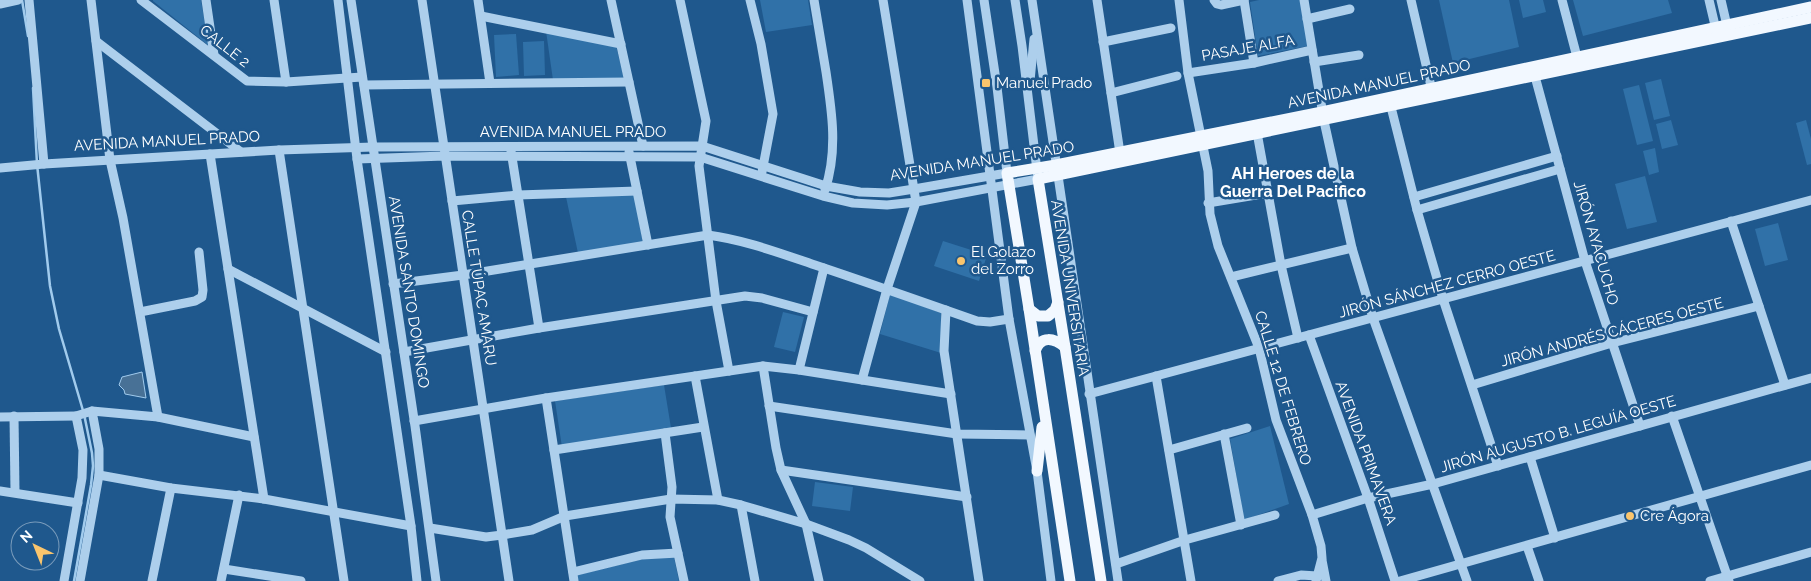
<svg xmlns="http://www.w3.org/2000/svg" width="1811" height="581" font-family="Raleway,sans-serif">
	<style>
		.green { fill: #3071a8 }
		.water { fill: #487196; stroke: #a1cbed }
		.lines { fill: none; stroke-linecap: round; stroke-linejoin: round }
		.stream { stroke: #a1cbed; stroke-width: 2.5 }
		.minor { stroke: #adcfec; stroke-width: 9 }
		.major { stroke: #f2f8ff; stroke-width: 11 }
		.poi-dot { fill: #fac56d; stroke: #1f588d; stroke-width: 2 }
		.labels { text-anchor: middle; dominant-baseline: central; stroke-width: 5; stroke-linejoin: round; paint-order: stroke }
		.street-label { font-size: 15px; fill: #fff; stroke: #1f588d }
		.poi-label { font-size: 15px; fill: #fff; stroke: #1f588d; text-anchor: start }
		.neighbourhood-label { font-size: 16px; font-weight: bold; fill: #fff; stroke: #1f588d }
	</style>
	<rect width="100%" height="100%" fill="#1f588d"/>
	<g class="green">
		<path d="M153,0H201L209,46L153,1Z"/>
		<path d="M760,0H808L812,25L766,32Z"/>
		<path d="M1259,0H1302L1308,46L1258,56L1250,2Z"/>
		<path d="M1439,0H1509L1519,47L1453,63Z"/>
		<path d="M1519,0H1543L1546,12L1523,18Z"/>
		<path d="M1573,0H1668L1672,13L1583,36Z"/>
		<path d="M546,31L616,45L624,79L553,80Z"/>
		<path d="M516,34L519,75L496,77L494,35Z"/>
		<path d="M544,41L545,75L524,76L523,42Z"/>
		<path d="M1661,79L1670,116L1654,120L1645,83Z"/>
		<path d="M1639,85L1653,141L1637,145L1623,89Z"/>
		<path d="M1671,120L1678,145L1662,149L1656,124Z"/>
		<path d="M1806,120L1811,139V164L1807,165L1796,123Z"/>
		<path d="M1655,148L1659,172L1649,175L1643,151Z"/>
		<path d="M1645,176L1657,222L1627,229L1615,184Z"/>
		<path d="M634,194L643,243L578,253L566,197Z"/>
		<path d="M1778,223L1788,260L1765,266L1755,229Z"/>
		<path d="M943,241L987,255L979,281L934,266Z"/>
		<path d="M890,294L941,313V353L880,334Z"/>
		<path d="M783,312L804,317L795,352L774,347Z"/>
		<path d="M664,385L671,428L562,447L555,401Z"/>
		<path d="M1270,426L1289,504L1244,520L1230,439Z"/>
		<path d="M815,482L853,487L850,511L812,506Z"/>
		<path d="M674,557L679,581H578L577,575L643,559Z"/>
	</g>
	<path class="water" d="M142,372L146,398L125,394L124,390L119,385L122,377Z"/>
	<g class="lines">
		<g class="stream">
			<path d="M22,0L28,36"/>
			<path d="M33,88L37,164L50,286L59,329L84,414L92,453L93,466L91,485L74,581"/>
		</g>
		<g class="minor">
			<path d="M29,0L44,164"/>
			<path d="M91,0L110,160L123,218L158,417"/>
			<path d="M141,0L247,81L286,82L362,77"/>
			<path d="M206,0L214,55"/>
			<path d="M274,0L286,82"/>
			<path d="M338,0L357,159L411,526L417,581"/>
			<path d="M351,0L415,426L436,581"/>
			<path d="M422,0L509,581"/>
			<path d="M478,0L490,83"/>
			<path d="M611,0L643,146"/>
			<path d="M680,0L706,121L699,166L716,301L729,371"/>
			<path d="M750,0L761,44L773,114L762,172"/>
			<path d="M814,0C818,24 822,48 826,72C832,112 838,151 825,190"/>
			<path d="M967,0L1009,319L1037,471L1051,581"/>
			<path d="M1032,0L1118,581"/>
			<path d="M1097,0L1120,153"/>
			<path d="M1179,0L1188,73L1208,171L1210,214L1218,246L1259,348L1276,420L1312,515L1321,546L1322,558L1316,581"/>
			<path d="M1214,0L1217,4L1221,5L1244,0"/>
			<path d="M1244,0L1254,63"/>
			<path d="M1304,0L1324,121L1352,248L1373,318L1467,581"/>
			<path d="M1411,0L1433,95"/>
			<path d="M1562,0L1577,57"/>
			<path d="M1709,0L1717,34"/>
			<path d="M1721,0L1728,30"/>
			<path d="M0,4L18,0"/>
			<path d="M481,16L621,44"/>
			<path d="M1307,19L1350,9"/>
			<path d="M96,41L241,152"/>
			<path d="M1103,42L1171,28"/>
			<path d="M1314,62L1359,55"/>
			<path d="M1533,69L1585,261L1640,426"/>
			<path d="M1188,73L1254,63L1312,50"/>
			<path d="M1030,81L1034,39"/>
			<path d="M364,85L629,82"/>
			<path d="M1111,93L1177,76"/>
			<path d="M1391,107L1417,210L1443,299L1498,466"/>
			<path d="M1256,127L1281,265L1298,338"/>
			<path d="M279,150L344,581"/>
			<path d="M511,151L539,328"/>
			<path d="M629,152L648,245"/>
			<path d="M210,154L264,499"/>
			<path d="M357,159L445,156L700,157L823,196L853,203L887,205L916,202L1038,179L1022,46L1015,0"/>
			<path d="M0,168L44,164L279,150L373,147L702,146L826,186L860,192L889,193L914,189L1007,173L997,87L984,0"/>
			<path d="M1414,197L1557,156"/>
			<path d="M452,201L518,195L637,191"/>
			<path d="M1208,203L1268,193"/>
			<path d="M1417,210L1560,169"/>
			<path d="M1731,221L1785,385"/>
			<path d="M228,269L386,352"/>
			<path d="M1231,277L1352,248"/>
			<path d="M393,284L463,275L708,235C745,240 779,253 815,265C869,283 923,302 977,321L990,322L1009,319"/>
			<path d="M946,310L944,351L979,581"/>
			<path d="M140,312L195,301L202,297L203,290L199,252"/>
			<path d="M1309,335L1368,498L1395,581"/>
			<path d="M404,352L539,328L745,296L762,298L813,312"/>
			<path d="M763,366L776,448L781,470L806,524L819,581"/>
			<path d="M799,370L824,268"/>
			<path d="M695,376L718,500"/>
			<path d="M1156,376L1191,581"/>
			<path d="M862,380L887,289L916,202L883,0"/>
			<path d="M1472,385L1612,343L1759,306"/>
			<path d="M1089,394L1811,200"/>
			<path d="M546,398L574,581"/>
			<path d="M769,406L957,434L1030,435"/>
			<path d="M14,416L15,492"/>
			<path d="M1672,416L1729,581"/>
			<path d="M0,417L76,416"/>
			<path d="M414,421L546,398L763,366L799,370L951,394"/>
			<path d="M665,433L672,487L670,517L684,581"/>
			<path d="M1224,434L1241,525"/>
			<path d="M554,450L703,427"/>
			<path d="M1169,450L1247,428"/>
			<path d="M1530,457L1555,538"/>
			<path d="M781,470L967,497"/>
			<path d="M99,475L171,488L264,499L411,526"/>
			<path d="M0,491L78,503"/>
			<path d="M741,505L755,581"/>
			<path d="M1312,515L1368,498L1433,484L1811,378"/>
			<path d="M430,528L486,537L502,535L532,530L565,516L671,499L718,500L741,505L806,524L849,540L866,548L920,581"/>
			<path d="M1527,546L1539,581"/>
			<path d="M1322,560L1326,581"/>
			<path d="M1116,564L1185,540L1275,515"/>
			<path d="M224,569L301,581"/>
			<path d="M573,572L642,555L678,553"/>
			<path d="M64,581L82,478L83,450L76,416L92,411L158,417L254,437"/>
			<path d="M80,581L99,475V449L92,411"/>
			<path d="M152,581L171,488"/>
			<path d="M221,581L239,495"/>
			<path d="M1278,581L1301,575L1317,576"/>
			<path d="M1400,581L1811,465"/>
			<path d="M1710,581L1811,552"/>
		</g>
		<g class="major">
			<path d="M1029,309L1038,316H1048L1055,310L1058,302"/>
			<path d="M1035,351C1041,335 1054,338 1065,347"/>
			<path d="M1037,471L1042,427"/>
			<path d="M1070,581L1029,309L1007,173L1056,165L1322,112L1811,7"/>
			<path d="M1101,581L1065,347L1038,179L1811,18"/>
		</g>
	</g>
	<g class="poi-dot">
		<rect x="981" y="78" width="10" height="10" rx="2.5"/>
		<circle cx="961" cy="261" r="5"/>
		<circle cx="1630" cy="516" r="5"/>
	</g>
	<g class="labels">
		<g class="street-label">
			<text transform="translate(225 46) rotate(38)">CALLE 2</text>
			<text transform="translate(1248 48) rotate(-10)">PASAJE ALFA</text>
			<text transform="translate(1379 84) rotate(-12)">AVENIDA MANUEL PRADO</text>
			<text x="573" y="132">AVENIDA MANUEL PRADO</text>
			<text transform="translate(167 141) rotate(-3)">AVENIDA MANUEL PRADO</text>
			<text transform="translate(982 161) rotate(-9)">AVENIDA MANUEL PRADO</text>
			<text transform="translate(1596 243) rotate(74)">JIRÓN AYACUCHO</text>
			<text transform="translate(1447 284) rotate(-15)">JIRÓN SÁNCHEZ CERRO OESTE</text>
			<text transform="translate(479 288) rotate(81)">CALLE TÚPAC AMARU</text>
			<text transform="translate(1070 288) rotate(81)">AVENIDA UNIVERSITARIA</text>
			<text transform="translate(409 292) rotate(81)">AVENIDA SANTO DOMINGO</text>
			<text transform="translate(1612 332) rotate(-15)">JIRÓN ANDRÉS CÁCERES OESTE</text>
			<text transform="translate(1283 388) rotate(73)">CALLE 12 DE FEBRERO</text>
			<text transform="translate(1558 434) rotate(-16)">JIRÓN AUGUSTO B. LEGUÍA OESTE</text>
			<text transform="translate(1366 453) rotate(70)">AVENIDA PRIMAVERA</text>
		</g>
		<g class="poi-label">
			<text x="996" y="83">Manuel Prado</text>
			<text x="971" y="252">El Golazo<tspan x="971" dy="17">del Zorro</tspan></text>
			<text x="1640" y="516">Cre Ágora</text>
		</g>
		<g class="neighbourhood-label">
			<text x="1293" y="173">AH Heroes de la<tspan x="1293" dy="18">Guerra Del Pacifico</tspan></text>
		</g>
	</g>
	<g transform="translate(35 546) rotate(317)"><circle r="24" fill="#1f588d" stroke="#799bbb"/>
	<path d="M0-4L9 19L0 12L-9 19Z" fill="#fac56d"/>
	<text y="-8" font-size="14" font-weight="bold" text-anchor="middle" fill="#ffffff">N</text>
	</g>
</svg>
